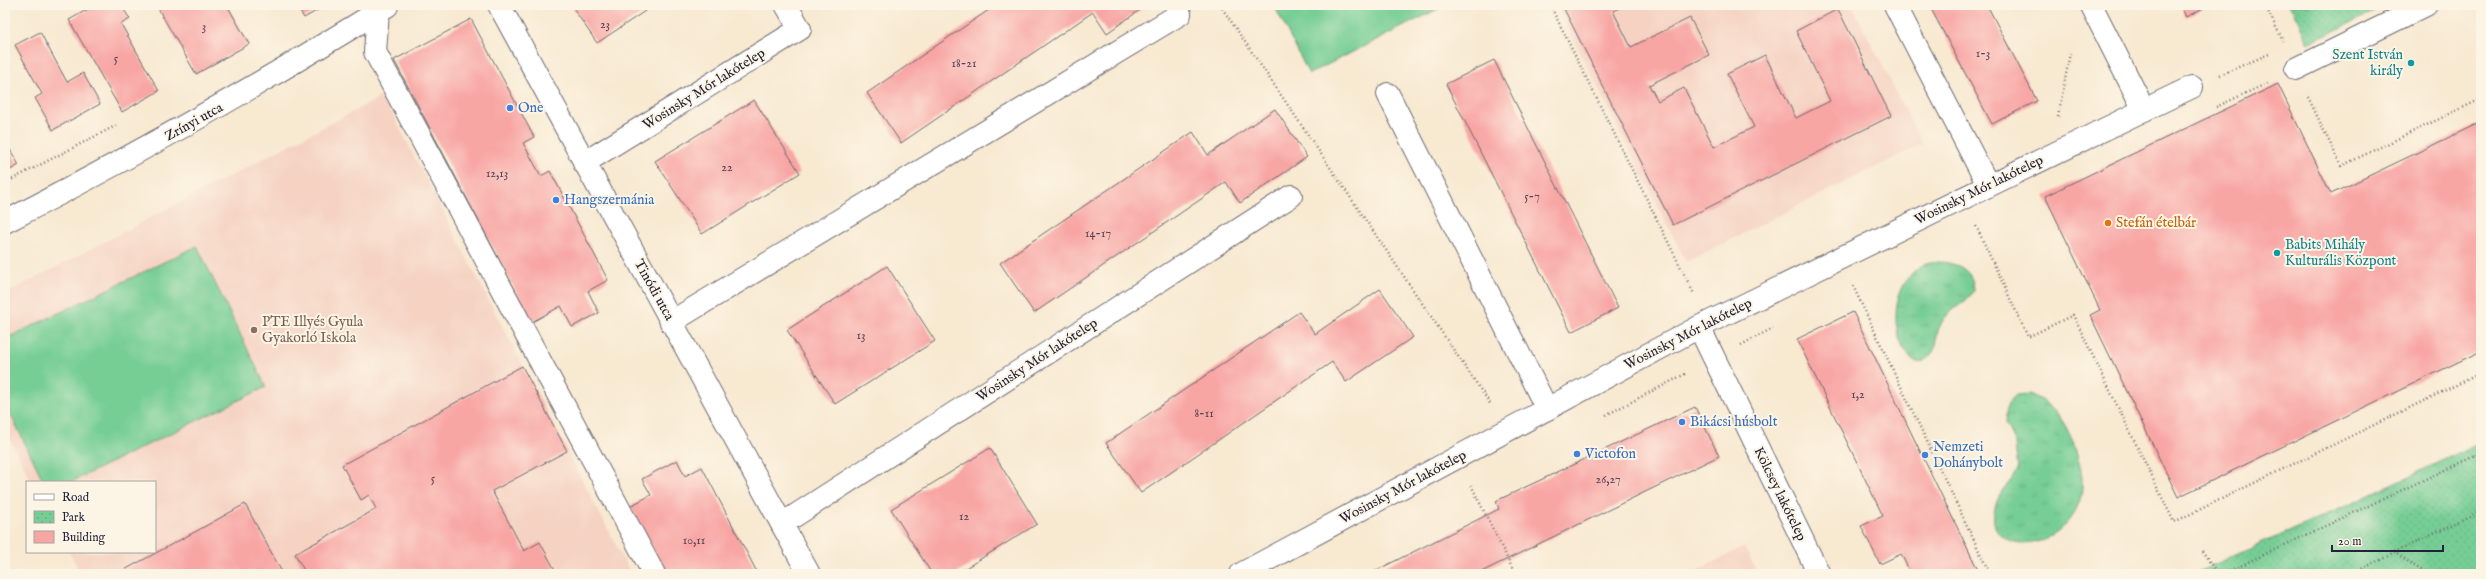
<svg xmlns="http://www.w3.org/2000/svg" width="2486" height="579" font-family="'IM FELL English',serif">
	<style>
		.built { fill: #f5d2c2 }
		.grass { fill: url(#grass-tufts); stroke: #4c7868 }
		.park { fill: url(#park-dots); stroke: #4c7868 }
		.pitch { fill: #76ce94; stroke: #4c7868 }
		.building { fill: #f8a6a4 }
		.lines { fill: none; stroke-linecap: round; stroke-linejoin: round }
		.minor-casing { stroke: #6d6870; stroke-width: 24 }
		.path { stroke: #6d6870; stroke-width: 2.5; stroke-dasharray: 1 3; stroke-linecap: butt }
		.minor { stroke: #fff; stroke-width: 22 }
		.culture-dot { fill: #0f9aa8; stroke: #fcf5e5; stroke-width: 1.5 }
		.shop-dot { fill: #3f7fe0; stroke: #fcf5e5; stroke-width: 1.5 }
		.food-dot { fill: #e8710a; stroke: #fcf5e5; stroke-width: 1.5 }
		.education-dot { fill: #8d6e63; stroke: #fcf5e5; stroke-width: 1.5 }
		.labels { text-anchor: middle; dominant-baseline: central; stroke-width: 4; stroke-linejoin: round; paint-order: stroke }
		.number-label { font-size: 12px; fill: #584355 }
		.culture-label { font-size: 14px; fill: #0d838f; stroke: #fcf5e5; text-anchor: end }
		.street-label { font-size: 14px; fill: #22223b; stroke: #fcf5e5 }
		.shop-label { font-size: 14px; fill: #366cbe; stroke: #fcf5e5; text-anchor: start }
		.food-label { font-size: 14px; fill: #c56008; stroke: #fcf5e5; text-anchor: start }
		.education-label { font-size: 14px; fill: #785e54; stroke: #fcf5e5; text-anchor: start }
	</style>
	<defs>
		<pattern id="grass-tufts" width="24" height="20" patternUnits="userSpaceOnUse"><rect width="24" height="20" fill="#76ce94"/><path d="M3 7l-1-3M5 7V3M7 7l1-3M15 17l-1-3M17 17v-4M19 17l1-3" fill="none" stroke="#66b180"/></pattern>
		<pattern id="park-dots" width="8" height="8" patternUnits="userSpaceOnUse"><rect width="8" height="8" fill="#76ce94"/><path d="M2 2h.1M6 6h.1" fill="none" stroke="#66b180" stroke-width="1.8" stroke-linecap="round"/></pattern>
	</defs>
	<rect width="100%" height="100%" fill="#fcf5e5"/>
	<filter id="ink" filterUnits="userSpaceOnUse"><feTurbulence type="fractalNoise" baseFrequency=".025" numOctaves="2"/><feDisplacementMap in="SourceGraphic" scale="8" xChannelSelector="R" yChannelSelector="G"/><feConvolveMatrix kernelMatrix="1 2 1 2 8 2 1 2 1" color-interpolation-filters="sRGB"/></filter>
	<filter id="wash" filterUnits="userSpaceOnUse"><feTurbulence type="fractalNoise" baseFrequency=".012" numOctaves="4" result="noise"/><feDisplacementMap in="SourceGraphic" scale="16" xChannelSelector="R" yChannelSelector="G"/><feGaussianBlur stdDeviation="0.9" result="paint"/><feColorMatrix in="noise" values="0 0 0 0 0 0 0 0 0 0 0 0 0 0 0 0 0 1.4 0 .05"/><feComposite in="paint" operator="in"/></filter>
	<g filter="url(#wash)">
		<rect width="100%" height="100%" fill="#f8e9d1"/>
		<g class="built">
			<path d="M1556,5H1852L1922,144L1686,262Z"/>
			<path d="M383,96L631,574H81L69,552H155V482H32L5,430V294Z"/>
			<path d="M1744,547L1758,574H1690Z"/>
		</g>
		<g class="grass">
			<path d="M1937,262C1957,262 1974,270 1974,291C1965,304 1950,309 1942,322C1931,339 1942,359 1916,363C1889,344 1889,289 1917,269C1922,264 1930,263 1937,262Z"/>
			<path d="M2030,394C2037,398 2045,402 2051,408C2064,418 2074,442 2078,458C2107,549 1975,573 1996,504C1999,493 2011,481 2018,471L2015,444L2005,423L2006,412L2009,402L2016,395Z"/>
		</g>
		<g class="park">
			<path d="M2290,5H2388L2309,43Z"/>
			<path d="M2481,442V574H2193L2362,499Z"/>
		</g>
		<g class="pitch">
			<path d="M1274,5H1446L1309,74Z"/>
			<path d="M197,246L266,387L71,482H44L5,403V339Z"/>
		</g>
		<g id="blocks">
			<g class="building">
				<path d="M95,5H121L130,19L121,24L159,91L122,112L69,20Z"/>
				<path d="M156,5H210L211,8L217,5H227L249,44L196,74Z"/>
				<path d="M296,5H327L304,18Z"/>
				<path d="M571,5H654L597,43Z"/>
				<path d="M996,5H1147L1107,33L1093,12L901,143L867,93Z"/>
				<path d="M1562,5H1625L1613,11L1631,47L1690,18L1709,55L1649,85L1658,101L1684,88L1714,147L1754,127L1727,74L1765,55L1796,118L1830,101L1796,31L1838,9L1891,116L1673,225Z"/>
				<path d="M1929,5H1987L2037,101L1992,124Z"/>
				<path d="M2180,5H2209L2186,17Z"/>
				<path d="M471,19L534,137L523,143L541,176L550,171L608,280L588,291L599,313L572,327L561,306L532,322L394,60Z"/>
				<path d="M40,32L67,82L83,73L100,104L53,130L35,98L42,94L15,45Z"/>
				<path d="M1494,60L1618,308L1571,332L1446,84Z"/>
				<path d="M2278,84L2331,194L2481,122V351L2178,497L2090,315L2100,310L2045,196Z"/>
				<path d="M754,100L800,173L702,234L655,161Z"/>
				<path d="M1275,109L1307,157L1240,203L1226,182L1034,313L1000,263L1193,132L1208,155Z"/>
				<path d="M5,141L19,165L5,173Z"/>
				<path d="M887,266L935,341L835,404L787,330Z"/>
				<path d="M1380,289L1413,337L1346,382L1332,362L1141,493L1106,443L1299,312L1315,334Z"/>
				<path d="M1853,312L1919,449L1980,574H1911L1901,554L1880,564L1861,526L1883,516L1797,339Z"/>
				<path d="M522,366L567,451L492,491L524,551L540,542L557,574H306L295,554L376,509L369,495L361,500L342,465Z"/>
				<path d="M1695,407L1719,456L1477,574H1369L1499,509L1496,501Z"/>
				<path d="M990,448L1037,524L956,574H932L891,509Z"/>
				<path d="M677,460L685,476L702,467L758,574H666L630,506L651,495L642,479Z"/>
				<path d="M245,504L283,574H117L202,528Z"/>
			</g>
		</g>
	</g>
	<g filter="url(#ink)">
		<use href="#blocks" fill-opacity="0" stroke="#6d6870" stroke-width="1"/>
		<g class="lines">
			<defs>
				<g id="minor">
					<path d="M499,5L809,574"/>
					<path d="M1895,5L1988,185"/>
					<path d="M2091,5L2144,110L2192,87"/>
					<path d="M378,12L375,52L654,574"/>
					<path d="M2296,69L2426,5"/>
					<path d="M1388,94L1547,409"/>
					<path d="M584,163L800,29L786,5"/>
					<path d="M5,222C135,156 262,83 387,6"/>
					<path d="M671,322L1180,14"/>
					<path d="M1699,327L1819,574"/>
					<path d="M782,524L1291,196"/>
					<path d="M1241,574L1699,327L2144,110"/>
				</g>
			</defs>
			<use href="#minor" class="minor-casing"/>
			<g class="path">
				<path d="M1220,5L1491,405"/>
				<path d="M1550,5L1694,294"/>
				<path d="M2265,5L2283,41"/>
				<path d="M2220,75L2269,54"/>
				<path d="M2308,97L2341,166L2481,99"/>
				<path d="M2216,107L2270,82"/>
				<path d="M2058,117L2070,53"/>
				<path d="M5,183L117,125"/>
				<path d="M1976,226L2028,337L2073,315L2174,522L2481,373"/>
				<path d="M1853,286L1990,574"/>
				<path d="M1741,345L1773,328"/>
				<path d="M1606,415L1687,373"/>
				<path d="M1471,485L1515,574"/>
				<path d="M2202,551L2218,574"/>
				<path d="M2394,552L2427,574"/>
				<path d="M2223,574L2481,453"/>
				<path d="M2351,574L2481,511"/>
				<path d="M2476,574L2481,572"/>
			</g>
			<use href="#minor" class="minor"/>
		</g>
	</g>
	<g class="culture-dot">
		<circle cx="2411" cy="63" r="4"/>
		<circle cx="2277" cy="253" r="4"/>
	</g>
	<g class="shop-dot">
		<circle cx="510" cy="108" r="4"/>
		<circle cx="556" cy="200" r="4"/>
		<circle cx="1682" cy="422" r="4"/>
		<circle cx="1577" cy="454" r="4"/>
		<circle cx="1925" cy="455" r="4"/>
	</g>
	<circle class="food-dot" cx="2108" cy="223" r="4"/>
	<circle class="education-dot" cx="254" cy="330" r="4"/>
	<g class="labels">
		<g class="number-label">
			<text x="605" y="24">23</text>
			<text x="204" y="26">3</text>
			<text x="1983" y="53">1-3</text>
			<text x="116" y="58">5</text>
			<text x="964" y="63">18-21</text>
			<text x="727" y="167">22</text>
			<text x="497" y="173">12,13</text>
			<text x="1532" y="196">5-7</text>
			<text x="1098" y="233">14-17</text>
			<text x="861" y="335">13</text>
			<text x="1858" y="394">1,2</text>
			<text x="1204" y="413">8-11</text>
			<text x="433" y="478">5</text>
			<text x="1608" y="479">26,27</text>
			<text x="964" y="516">12</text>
			<text x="694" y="540">10,11</text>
		</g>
		<g class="culture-label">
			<text x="2403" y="55">Szent István<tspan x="2403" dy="16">király</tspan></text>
			<text x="2285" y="245" text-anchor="start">Babits Mihály<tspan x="2285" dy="16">Kulturális Központ</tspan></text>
		</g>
		<g class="street-label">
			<text transform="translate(704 89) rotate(-32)">Wosinsky Mór lakótelep</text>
			<text transform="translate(194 122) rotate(-29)">Zrínyi utca</text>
			<text transform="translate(1979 190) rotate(-26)">Wosinsky Mór lakótelep</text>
			<text transform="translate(654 290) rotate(61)">Tinódi utca</text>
			<text transform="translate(1688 334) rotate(-27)">Wosinsky Mór lakótelep</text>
			<text transform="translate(1037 360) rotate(-33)">Wosinsky Mór lakótelep</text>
			<text transform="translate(1403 487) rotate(-28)">Wosinsky Mór lakótelep</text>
			<text transform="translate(1780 494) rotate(64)">Kölcsey lakótelep</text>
		</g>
		<g class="shop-label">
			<text x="518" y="108">One</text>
			<text x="564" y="200">Hangszermánia</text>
			<text x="1690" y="422">Bikácsi húsbolt</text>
			<text x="1933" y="447">Nemzeti<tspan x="1933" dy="16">Dohánybolt</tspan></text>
			<text x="1585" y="454">Victofon</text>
		</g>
		<g class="food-label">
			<text x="2116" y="223">Stefán ételbár</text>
		</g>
		<g class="education-label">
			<text x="262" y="322">PTE Illyés Gyula<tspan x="262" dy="16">Gyakorló Iskola</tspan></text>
		</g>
	</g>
	<rect width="2486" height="579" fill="none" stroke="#fcf5e5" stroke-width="20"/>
	<rect x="26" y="481" width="130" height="72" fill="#fcf5e5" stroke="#a5a1a1"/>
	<rect x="34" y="494" width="20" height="6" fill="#ffffff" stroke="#a5a1a1"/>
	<text x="62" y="501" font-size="12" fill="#22223b">Road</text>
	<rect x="34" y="511" width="20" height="12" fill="url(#park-dots)" stroke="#a5a1a1"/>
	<text x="62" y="521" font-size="12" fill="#22223b">Park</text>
	<rect x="34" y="531" width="20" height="12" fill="#f8a6a4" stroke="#a5a1a1"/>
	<text x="62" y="541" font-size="12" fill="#22223b">Building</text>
	<path d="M2332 545v6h111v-6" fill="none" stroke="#22223b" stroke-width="2"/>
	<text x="2338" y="545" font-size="12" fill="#22223b" stroke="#fcf5e5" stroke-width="3" paint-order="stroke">20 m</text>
</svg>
